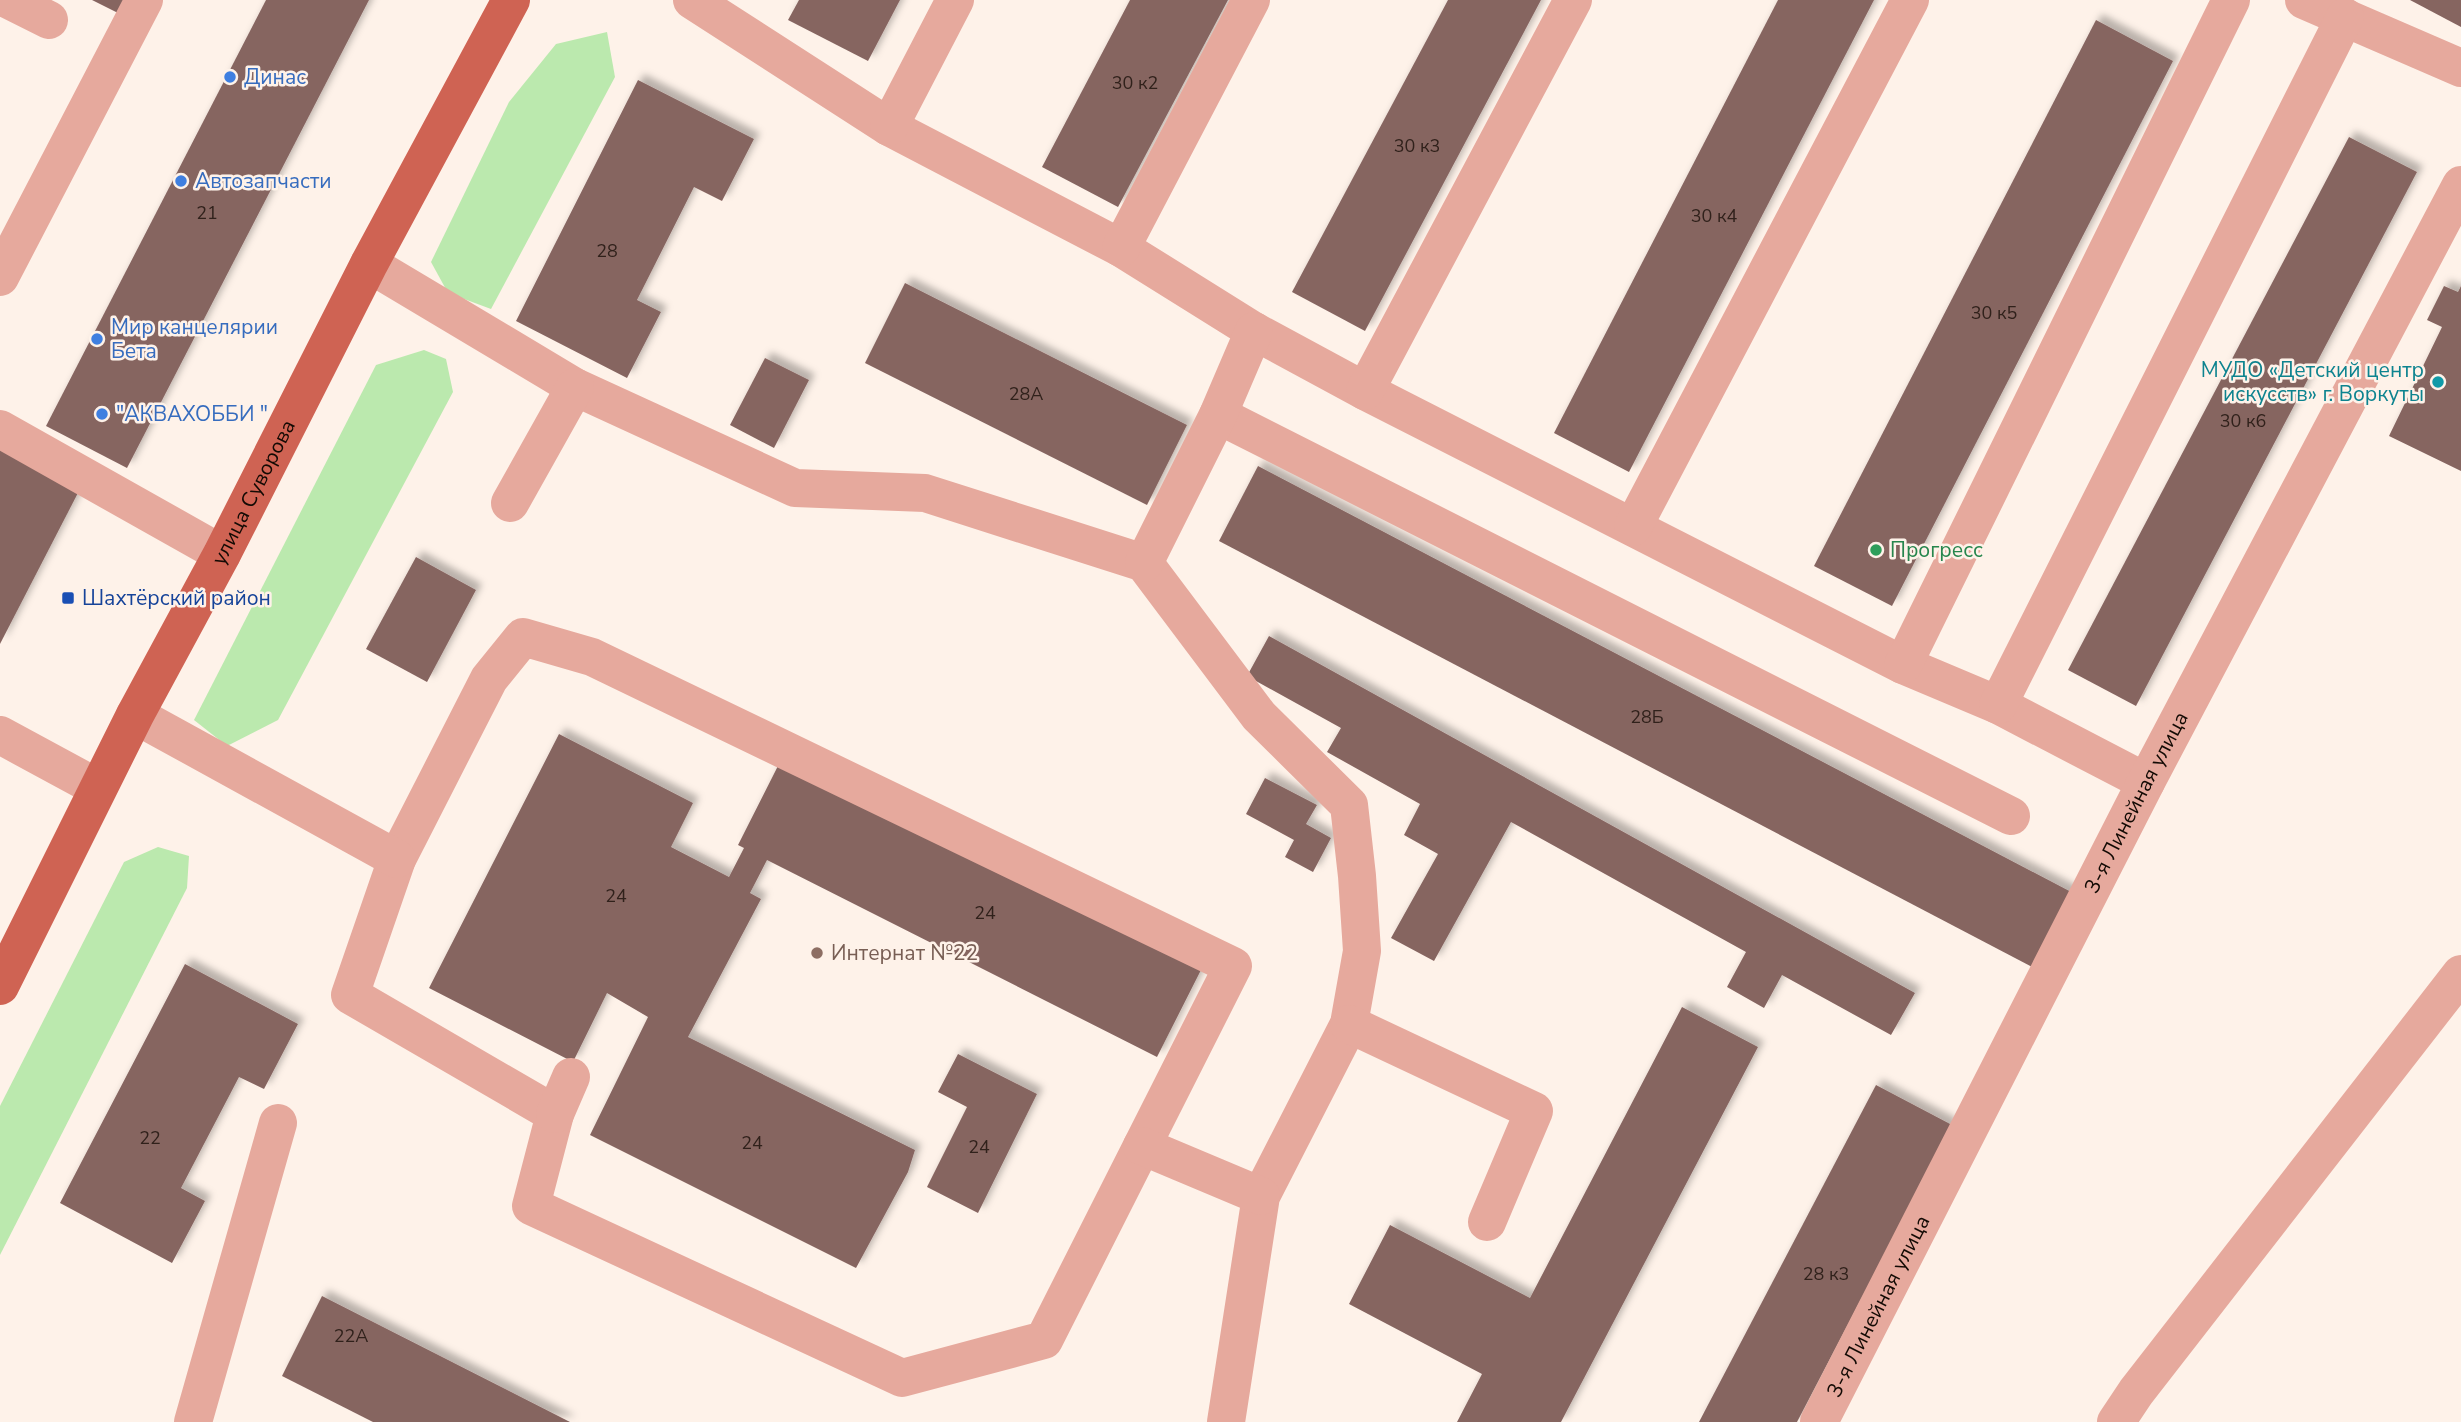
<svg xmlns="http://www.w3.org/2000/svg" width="2461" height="1422" font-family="'Nunito Sans',sans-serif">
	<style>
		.green { fill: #bbe9ae }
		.building { fill: #866561; filter: url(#shadow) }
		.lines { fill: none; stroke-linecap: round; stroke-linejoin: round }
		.minor { stroke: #e6a99d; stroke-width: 38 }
		.major { stroke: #cf6353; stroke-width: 38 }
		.shop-dot { fill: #3f7fe0; stroke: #fef2e9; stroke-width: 2.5 }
		.culture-dot { fill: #0f9aa8; stroke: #fef2e9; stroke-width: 2.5 }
		.leisure-dot { fill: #2e9e5b; stroke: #fef2e9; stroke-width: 2.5 }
		.transit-dot { fill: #1a4fb4; stroke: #fef2e9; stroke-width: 2.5 }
		.education-dot { fill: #8d6e63; stroke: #fef2e9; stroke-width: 2.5 }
		.labels { text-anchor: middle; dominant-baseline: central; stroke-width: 5; stroke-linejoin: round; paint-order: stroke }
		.number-label { font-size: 18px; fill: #30211b }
		.shop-label { font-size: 21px; fill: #366cbe; stroke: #fef2e9; text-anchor: start }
		.culture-label { font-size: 21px; fill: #0d838f; stroke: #fef2e9; text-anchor: end }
		.street-label { font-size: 21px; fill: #130a04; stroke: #fef2e9 }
		.leisure-label { font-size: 21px; fill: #27864d; stroke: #fef2e9; text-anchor: start }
		.transit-label { font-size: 21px; fill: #164399; stroke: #fef2e9; text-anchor: start }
		.education-label { font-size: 21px; fill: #785e54; stroke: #fef2e9; text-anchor: start }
	</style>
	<defs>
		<filter id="shadow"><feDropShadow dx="6" dy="-6" stdDeviation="3.5" flood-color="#0004"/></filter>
	</defs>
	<rect width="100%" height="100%" fill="#fef2e9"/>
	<g class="green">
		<path d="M607,32L615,77L491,309L448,293L431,262L509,102L556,44Z"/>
		<path d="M424,350L446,359L453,392L278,720L227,746L194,720L376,365Z"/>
		<path d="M158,847L189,856L187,888L0,1255V1106L124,862Z"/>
	</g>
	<g class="building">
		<path d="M92,0H150L138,23Z"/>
		<path d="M266,0H369L127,468L46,426Z"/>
		<path d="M799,0H900L868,61L788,20Z"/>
		<path d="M1130,0H1228L1118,207L1042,167Z"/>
		<path d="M1448,0H1541L1365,331L1292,292Z"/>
		<path d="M1778,0H1874L1629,472L1554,433Z"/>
		<path d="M2410,0H2461V27Z"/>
		<path d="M2096,20L2173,61L1892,606L1814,566Z"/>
		<path d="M638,80L754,139L722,201L694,187L637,300L661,312L627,378L516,321Z"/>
		<path d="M2349,137L2417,172L2136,706L2068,670Z"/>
		<path d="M905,283L1187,425L1147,505L865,363Z"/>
		<path d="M2444,286L2458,292L2461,286V471L2389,436L2442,327L2427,320Z"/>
		<path d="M765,358L809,380L774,448L730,425Z"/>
		<path d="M0,447L80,489L0,644Z"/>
		<path d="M1258,466L2075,894L2036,969L1219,541Z"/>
		<path d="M416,557L476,590L427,682L366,649Z"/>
		<path d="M1269,636L1915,993L1891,1035L1782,975L1764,1008L1727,987L1746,952L1511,822L1434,961L1391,938L1438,854L1404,835L1420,804L1327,752L1341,728L1247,676Z"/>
		<path d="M559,734L693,803L671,847L729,877L744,848L738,845L784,754L1203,966L1157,1057L767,860L750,893L761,899L688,1037L915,1150L908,1172L856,1268L590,1135L648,1017L607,993L573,1062L429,988Z"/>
		<path d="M1265,778L1317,805L1306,824L1331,838L1313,872L1285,857L1294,840L1246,814Z"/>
		<path d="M185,964L298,1024L264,1089L239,1077L181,1188L205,1201L172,1263L60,1203Z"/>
		<path d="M1682,1007L1758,1047L1561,1422H1457L1482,1374L1349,1304L1390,1225L1530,1298Z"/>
		<path d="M958,1054L1037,1094L978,1213L927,1187L967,1107L938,1092Z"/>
		<path d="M1876,1085L1952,1125L1797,1422H1699Z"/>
		<path d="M322,1296L570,1422H373L282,1376Z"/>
	</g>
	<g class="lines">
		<g class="minor">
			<path d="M9,0L49,20"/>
			<path d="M692,0L889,127L1121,248L1254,331L1365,391L1903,665L1998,705L2146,782"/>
			<path d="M2304,0L2461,68"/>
			<path d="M889,127L955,0"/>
			<path d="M1121,248L1251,0"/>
			<path d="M369,264L575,387L795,488L925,493L1144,563L1259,716L1349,805L1357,876L1362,951L1349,1024L1261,1196L1226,1422"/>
			<path d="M0,277L144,0"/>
			<path d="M1365,391L1573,0"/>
			<path d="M1218,415L2011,816"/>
			<path d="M0,429L222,554"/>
			<path d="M510,503L575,387"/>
			<path d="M1633,527L1910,0"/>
			<path d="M1144,563L1218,415L1254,331"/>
			<path d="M523,637L592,657L1233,966L1044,1340L902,1378L531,1206L555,1114L350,995L397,859L489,679Z"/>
			<path d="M1903,665L2231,0"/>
			<path d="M1998,705L2345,17"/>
			<path d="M135,715L397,859"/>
			<path d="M0,735L98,788"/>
			<path d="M1349,1024L1534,1111L1487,1222"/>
			<path d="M555,1114L571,1077"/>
			<path d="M1142,1146L1261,1196"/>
			<path d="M193,1422L278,1123"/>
			<path id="s1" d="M1819,1422L2146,782L2461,185"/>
			<path d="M2116,1422L2136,1392L2461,974"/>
		</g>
		<path class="major" id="s2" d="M0,986L135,715L222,554L369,264L511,0"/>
	</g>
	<g class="shop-dot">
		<circle cx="230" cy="77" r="7"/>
		<circle cx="181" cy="181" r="7"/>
		<circle cx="97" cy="339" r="7"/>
		<circle cx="102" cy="414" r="7"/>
	</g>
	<circle class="culture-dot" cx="2438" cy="382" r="7"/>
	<circle class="leisure-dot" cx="1876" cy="550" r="7"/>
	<rect class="transit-dot" x="61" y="591" width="14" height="14" rx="3.5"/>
	<circle class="education-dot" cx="817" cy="953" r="7"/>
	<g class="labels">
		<g class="number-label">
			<text x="1135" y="83">30 к2</text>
			<text x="1417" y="146">30 к3</text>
			<text x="207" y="213">21</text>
			<text x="1714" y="216">30 к4</text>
			<text x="607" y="251">28</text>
			<text x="1994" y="313">30 к5</text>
			<text x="1026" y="394">28А</text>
			<text x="2243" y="421">30 к6</text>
			<text x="1647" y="717">28Б</text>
			<text x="616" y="896">24</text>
			<text x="985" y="913">24</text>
			<text x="150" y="1138">22</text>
			<text x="752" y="1143">24</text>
			<text x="979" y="1147">24</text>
			<text x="1826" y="1274">28 к3</text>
			<text x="351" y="1336">22А</text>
		</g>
		<g class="shop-label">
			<text x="244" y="77">Динас</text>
			<text x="195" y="181">Автозапчасти</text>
			<text x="111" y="327">Мир канцелярии<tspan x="111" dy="24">Бета</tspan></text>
			<text x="116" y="414">"АКВАХОББИ "</text>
		</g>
		<g class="culture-label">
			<text x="2424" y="370">МУДО «Детский центр<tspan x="2424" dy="24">искусств» г. Воркуты</tspan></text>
		</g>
		<g class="street-label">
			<text stroke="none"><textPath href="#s2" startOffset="555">улица Суворова</textPath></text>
			<text stroke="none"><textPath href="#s1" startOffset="696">3-я Линейная улица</textPath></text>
			<text stroke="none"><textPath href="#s1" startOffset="130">3-я Линейная улица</textPath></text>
		</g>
		<g class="leisure-label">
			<text x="1890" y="550">Прогресс</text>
		</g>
		<g class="transit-label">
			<text x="82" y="598">Шахтёрский район</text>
		</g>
		<g class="education-label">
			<text x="831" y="953">Интернат №22</text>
		</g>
	</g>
</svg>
